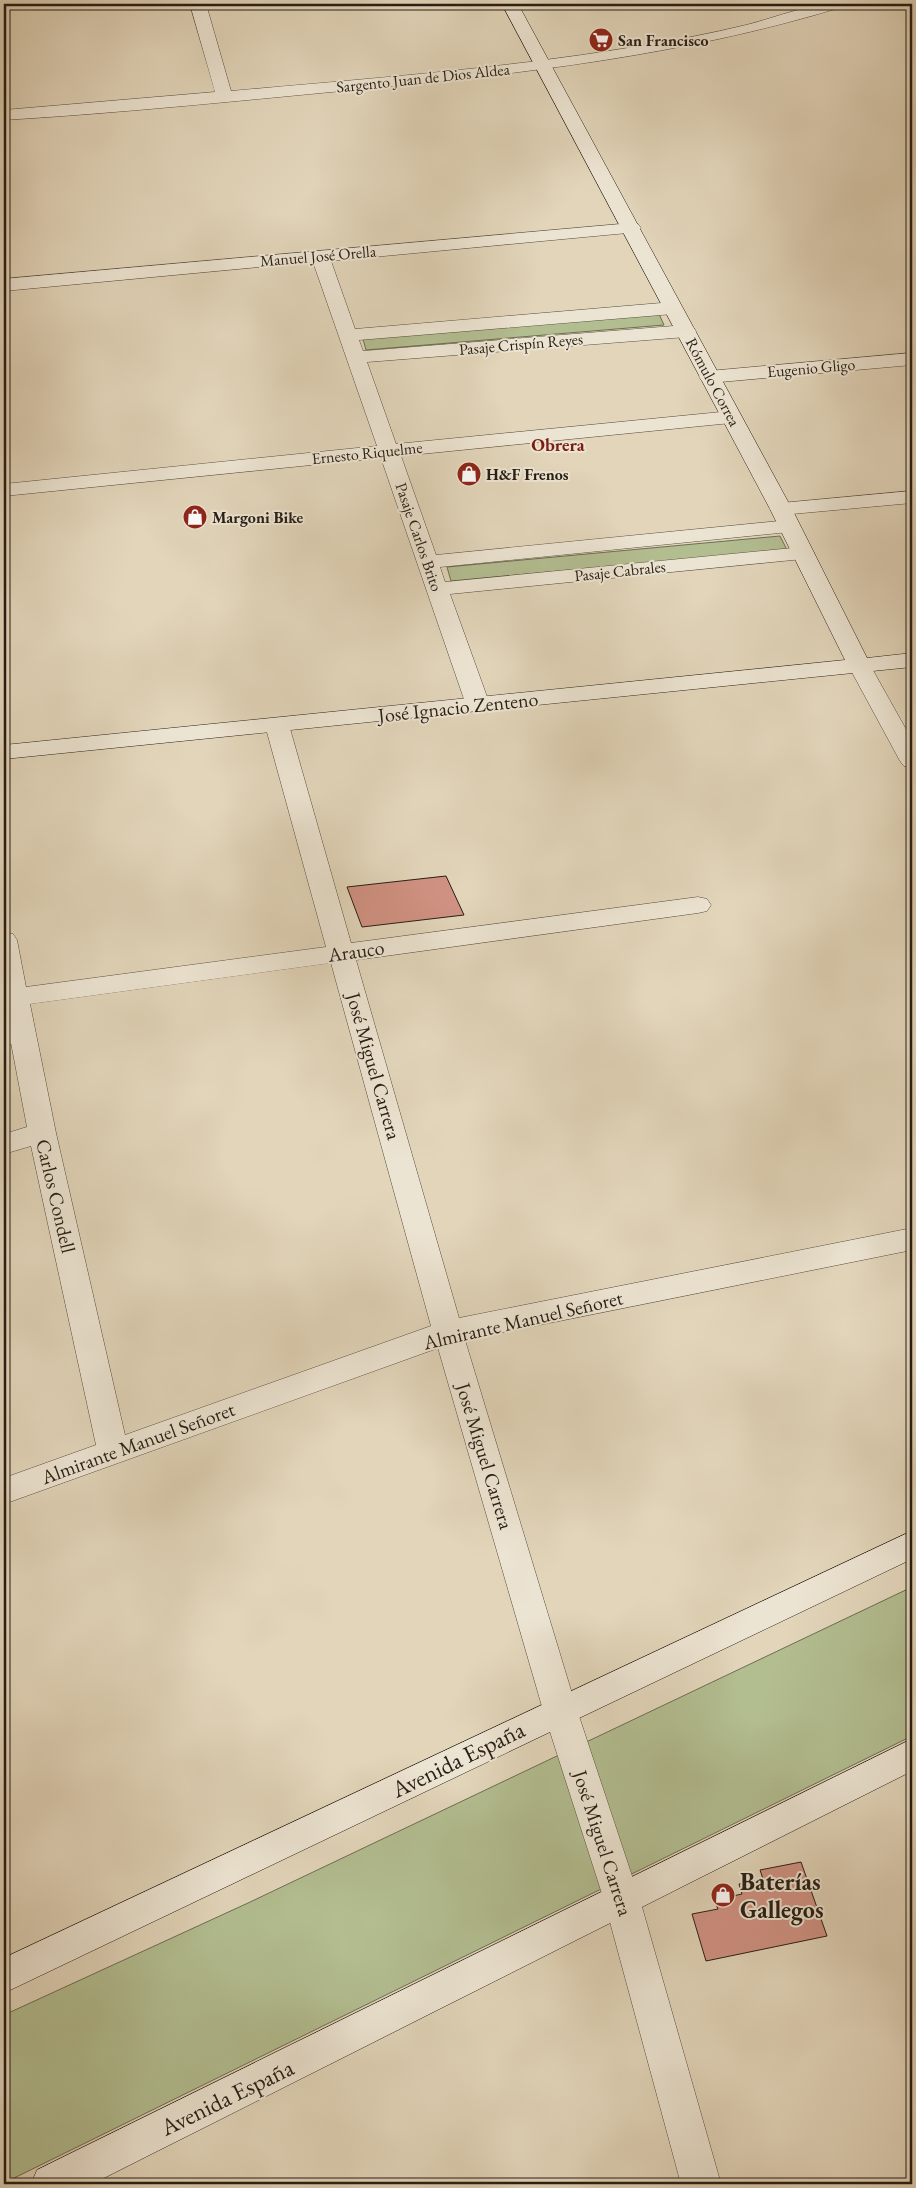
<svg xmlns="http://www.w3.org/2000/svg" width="916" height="2188" font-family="'EB Garamond',serif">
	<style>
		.green { fill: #b2bd90; stroke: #6c6d52 }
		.building { fill: #d19283; stroke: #261d14 }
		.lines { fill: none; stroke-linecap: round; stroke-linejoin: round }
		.lane-casing { stroke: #554b3e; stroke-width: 1 }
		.street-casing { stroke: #554b3e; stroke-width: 1 }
		.secondary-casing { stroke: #261d14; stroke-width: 1 }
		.lane { fill: #ece4d2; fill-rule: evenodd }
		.street { fill: #ece4d2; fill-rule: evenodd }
		.secondary { fill: #ece4d2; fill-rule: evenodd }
		.labels { text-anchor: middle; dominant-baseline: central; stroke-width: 4; stroke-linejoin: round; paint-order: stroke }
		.far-poi-label { font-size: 16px; font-weight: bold; fill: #261d14; stroke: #ece4d2; text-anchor: start }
		.far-street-label { font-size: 16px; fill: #261d14; stroke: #ece4d2 }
		.far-neighbourhood-label { font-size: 18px; font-weight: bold; fill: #7a1f14; stroke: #ece4d2 }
		.street-label { font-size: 20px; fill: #261d14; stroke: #ece4d2 }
		.near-street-label { font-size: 24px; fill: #261d14; stroke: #ece4d2 }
		.near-poi-label { font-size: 24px; font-weight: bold; fill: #261d14; stroke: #ece4d2; text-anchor: start }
	</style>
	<rect width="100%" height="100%" fill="#e2d5ba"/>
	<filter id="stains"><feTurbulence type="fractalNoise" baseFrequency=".004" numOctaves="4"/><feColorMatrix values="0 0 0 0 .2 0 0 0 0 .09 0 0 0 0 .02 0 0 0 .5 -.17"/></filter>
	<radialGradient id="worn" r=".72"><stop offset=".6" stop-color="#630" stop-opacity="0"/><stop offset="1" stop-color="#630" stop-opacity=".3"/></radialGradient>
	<g class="green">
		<path d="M659,314L664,325L366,350L363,339Z"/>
		<path d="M780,536L787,550L451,581L447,567Z"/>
		<path d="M912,1587V1736L4,2183V2015L248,1903Z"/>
	</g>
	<g class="building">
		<path d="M446,876L464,915L362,927L347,887Z"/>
		<path d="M801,1862L827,1936L706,1961L692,1914L718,1909L714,1900L742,1894L739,1884L763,1879L760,1870Z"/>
	</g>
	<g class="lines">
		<defs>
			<path id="lane" d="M22,1029L28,1031L31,1035L28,1039L4,1046V1034Z"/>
			<g id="street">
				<path d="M190,4H206L231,91C365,79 501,69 634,47C671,41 709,34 746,25C778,17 812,2 845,4L842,7C682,56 518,74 352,90C236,101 120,113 4,120V110L215,92Z"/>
				<path d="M632,223L638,224L641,228L638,232L331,261L355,329L673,302L680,304L682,308L680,312L673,314L359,340L363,351L686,325L693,327L696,331L693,335L686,337L367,362L396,444L731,411L738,413L741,417L738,421L731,423L401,456L436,555L789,520L797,521L800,526L797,531L789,532L440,567L445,582L803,547L811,548L814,553L811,558L803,559L450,594L490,705L486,710L478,712L470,710L466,705L381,458L4,496V484L377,446L313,262L4,291V279Z"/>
				<path d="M912,353V365L709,383L702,381L699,377L702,373L709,371Z"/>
				<path d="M912,491V503L781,515L774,513L770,509L774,505L781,503Z"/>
				<path d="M859,658L867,660L870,665L912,740V768L904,766L900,761L848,665L851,660Z"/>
				<path d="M277,718L285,720L289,725L351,943L698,897L707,899L711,905L707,911L698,913L356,960L459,1318L912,1228V1250L465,1340L577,1710L640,1900L721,2184H681L604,1900L543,1710L438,1348L4,1504V1478L96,1445L31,1146L4,1154V1134L27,1127L4,1006V932L13,934L17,940L26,987L326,947L265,725L269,720ZM331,963L431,1326L125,1435L56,1133L30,1004Z"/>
			</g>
			<g id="secondary">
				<path d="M502,4H518L792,509L867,658L912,653V667L4,759V745L845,660L770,509Z"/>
				<path d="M912,1531V1559L4,1993V1958Z"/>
				<path d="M912,1739V1771L92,2184H31L37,2170Z"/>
			</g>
		</defs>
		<use href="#lane" class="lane-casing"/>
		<use href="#street" class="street-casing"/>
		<use href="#secondary" class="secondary-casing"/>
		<use href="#lane" class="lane"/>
		<use href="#street" class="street"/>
		<use href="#secondary" class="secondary"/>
	</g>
	<defs>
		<symbol id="supermarket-disc" viewBox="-11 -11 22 22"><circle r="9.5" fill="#8f2418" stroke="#ece4d2"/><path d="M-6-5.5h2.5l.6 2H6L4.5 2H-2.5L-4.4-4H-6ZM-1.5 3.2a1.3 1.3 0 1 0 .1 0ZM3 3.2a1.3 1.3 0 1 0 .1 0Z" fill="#fff"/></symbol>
		<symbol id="shop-disc" viewBox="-11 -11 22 22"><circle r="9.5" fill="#8f2418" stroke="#ece4d2"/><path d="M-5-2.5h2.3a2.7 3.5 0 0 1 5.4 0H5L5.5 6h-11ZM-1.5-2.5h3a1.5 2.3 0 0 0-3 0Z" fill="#fff"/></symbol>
	</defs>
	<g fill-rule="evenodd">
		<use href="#supermarket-disc" x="587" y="26" width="28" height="28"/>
		<use href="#shop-disc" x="455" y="460" width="28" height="28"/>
		<use href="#shop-disc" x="181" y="503" width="28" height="28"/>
		<use href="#shop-disc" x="709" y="1881" width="28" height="28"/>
	</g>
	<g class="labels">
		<g class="far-poi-label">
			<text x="618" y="40">San Francisco</text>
			<text x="486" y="474">H&amp;F Frenos</text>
			<text x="212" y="517">Margoni Bike</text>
		</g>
		<g class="far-street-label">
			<text transform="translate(423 78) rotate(-6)">Sargento Juan de Dios Aldea</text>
			<text transform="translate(318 256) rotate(-5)">Manuel José Orella</text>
			<text transform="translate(521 344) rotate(-5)">Pasaje Crispín Reyes</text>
			<text transform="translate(811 368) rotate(-5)">Eugenio Gligo</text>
			<text transform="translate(713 382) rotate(62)">Rómulo Correa</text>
			<text transform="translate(367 453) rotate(-6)">Ernesto Riquelme</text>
			<text transform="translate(419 537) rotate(71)">Pasaje Carlos Brito</text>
			<text transform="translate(620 571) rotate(-6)">Pasaje Cabrales</text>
		</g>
		<g class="far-neighbourhood-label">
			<text x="558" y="444">Obrera</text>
		</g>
		<g class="street-label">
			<text transform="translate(458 707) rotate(-6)">José Ignacio Zenteno</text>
			<text transform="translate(356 951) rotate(-8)">Arauco</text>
			<text transform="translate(374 1066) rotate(74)">José Miguel Carrera</text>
			<text transform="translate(56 1196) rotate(77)">Carlos Condell</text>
			<text transform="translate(523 1320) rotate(-13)">Almirante Manuel Señoret</text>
			<text transform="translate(138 1443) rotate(-20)">Almirante Manuel Señoret</text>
			<text transform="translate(485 1456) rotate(73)">José Miguel Carrera</text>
			<text transform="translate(603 1843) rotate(72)">José Miguel Carrera</text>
		</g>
		<g class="near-street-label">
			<text transform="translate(458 1759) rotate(-26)">Avenida España</text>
			<text transform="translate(227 2097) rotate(-26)">Avenida España</text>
		</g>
		<g class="near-poi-label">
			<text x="740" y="1881">Baterías<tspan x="740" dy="28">Gallegos</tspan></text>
		</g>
	</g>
	<rect width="916" height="2188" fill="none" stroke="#e2d5ba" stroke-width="20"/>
	<rect x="5" y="5" width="906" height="2178" fill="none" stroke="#261d14" stroke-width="2.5"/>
	<rect x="10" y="10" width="896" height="2168" fill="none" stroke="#261d14"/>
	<rect width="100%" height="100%" filter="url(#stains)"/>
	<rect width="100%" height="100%" fill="url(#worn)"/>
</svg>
